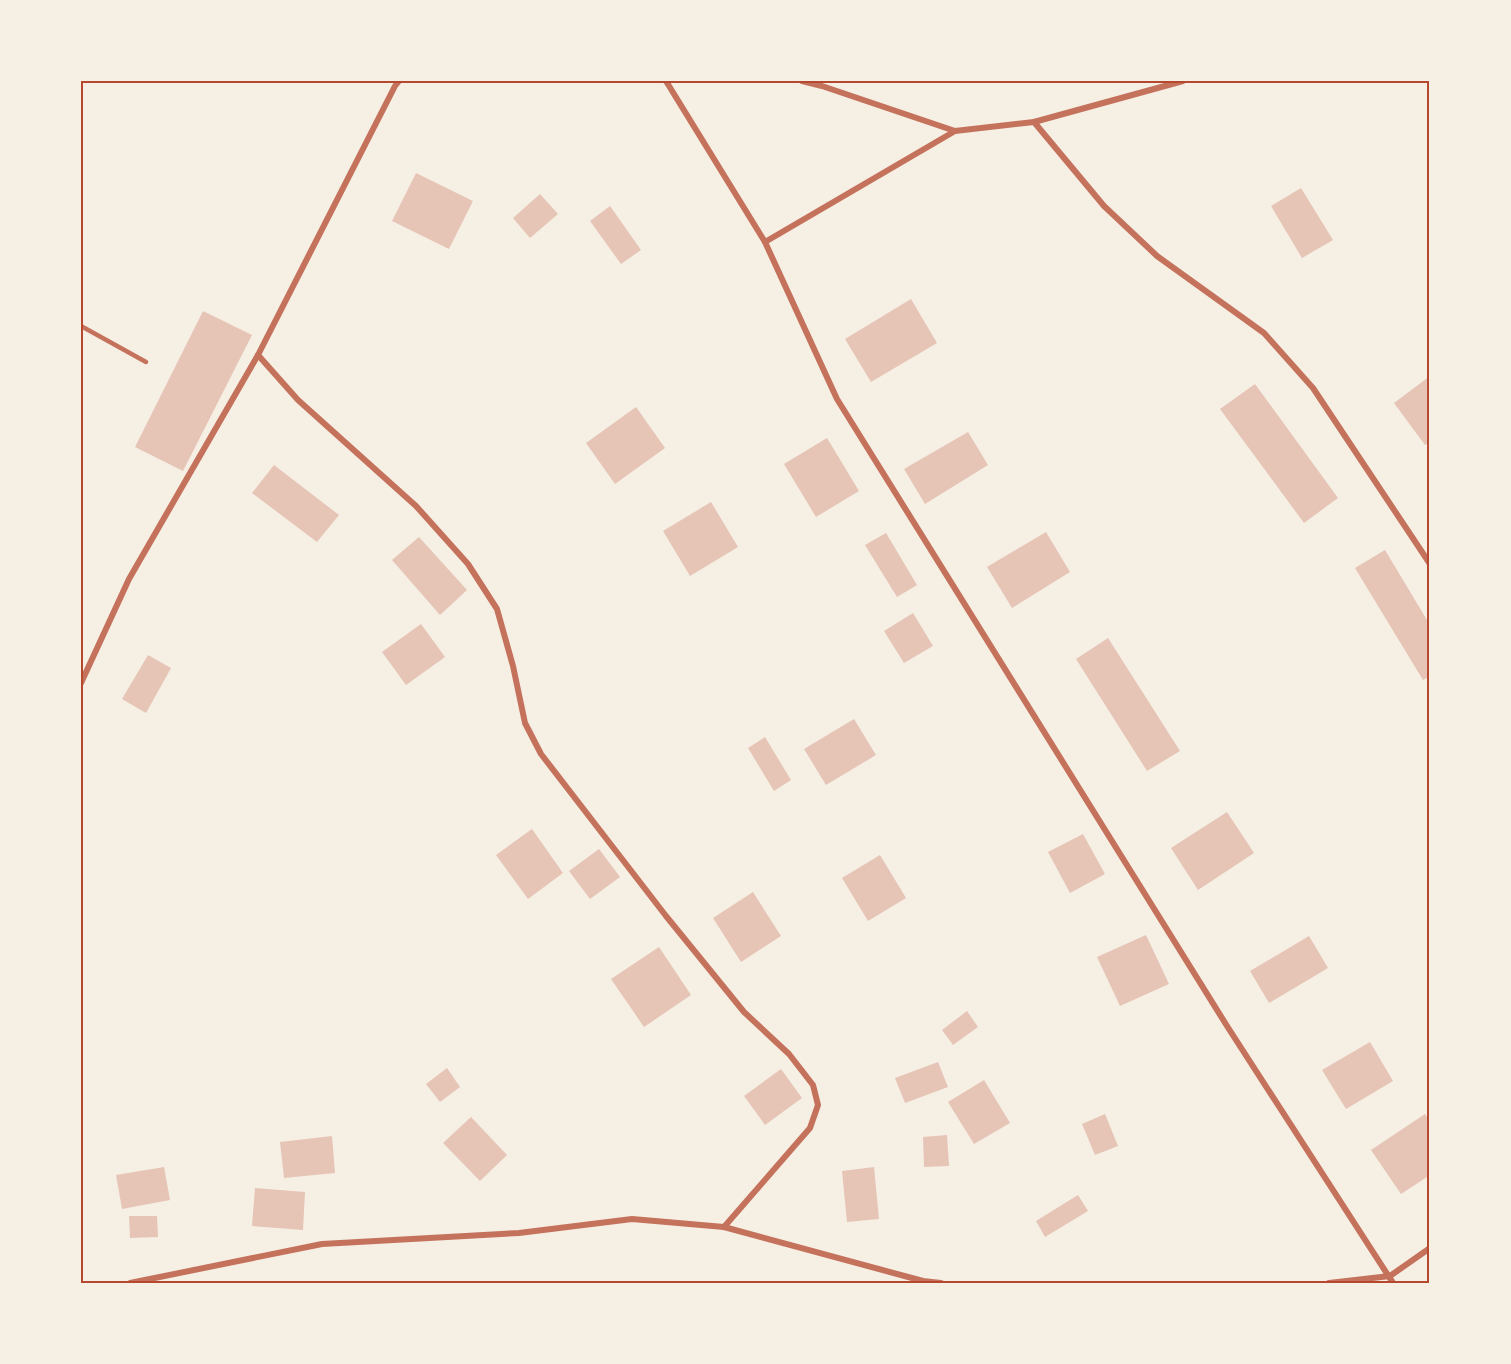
<svg xmlns="http://www.w3.org/2000/svg" width="1511" height="1364" font-family="'Nunito Sans',sans-serif">
	<style>
		.building { fill: #e6c5b7 }
		.lines { fill: none; stroke-linecap: round; stroke-linejoin: round }
		.service { stroke: #c5725c; stroke-width: 4.5 }
		.minor { stroke: #c5725c; stroke-width: 6 }
		.neatline { fill: none; stroke: #b5482f; stroke-width: 2 }
	</style>
	<rect width="100%" height="100%" fill="#f6efe4"/>
	<g class="building">
		<path d="M416,173L473,201L449,249L392,221Z"/>
		<path d="M1301,188L1333,240L1302,258L1271,206Z"/>
		<path d="M540,194L558,214L530,238L513,218Z"/>
		<path d="M610,206L641,250L621,264L590,221Z"/>
		<path d="M911,299L937,343L871,382L845,339Z"/>
		<path d="M203,311L252,335L183,471L135,447Z"/>
		<path d="M1430,376V442L1425,445L1394,403Z"/>
		<path d="M1255,384L1338,498L1304,523L1220,409Z"/>
		<path d="M636,407L665,448L615,484L586,443Z"/>
		<path d="M968,432L988,465L925,504L904,469Z"/>
		<path d="M827,438L859,491L816,517L784,464Z"/>
		<path d="M274,465L339,515L317,542L252,493Z"/>
		<path d="M711,502L738,547L690,576L663,531Z"/>
		<path d="M1046,532L1070,572L1012,608L987,567Z"/>
		<path d="M886,533L917,585L897,597L865,545Z"/>
		<path d="M419,537L467,590L440,615L392,560Z"/>
		<path d="M1385,550L1430,625V676L1423,680L1355,568Z"/>
		<path d="M913,613L933,646L904,663L884,631Z"/>
		<path d="M421,624L445,657L406,685L382,652Z"/>
		<path d="M1108,638L1180,751L1147,771L1076,659Z"/>
		<path d="M148,655L171,668L146,713L122,699Z"/>
		<path d="M854,719L876,755L826,785L804,749Z"/>
		<path d="M765,737L791,780L774,791L748,748Z"/>
		<path d="M1227,812L1254,853L1198,890L1171,848Z"/>
		<path d="M532,829L563,873L528,899L496,855Z"/>
		<path d="M1083,834L1105,874L1070,893L1048,852Z"/>
		<path d="M599,849L620,877L590,899L569,871Z"/>
		<path d="M880,855L906,898L868,921L842,878Z"/>
		<path d="M753,892L781,936L741,962L713,918Z"/>
		<path d="M1146,935L1169,984L1120,1006L1097,957Z"/>
		<path d="M1309,936L1328,968L1269,1003L1250,971Z"/>
		<path d="M659,947L691,995L644,1027L611,979Z"/>
		<path d="M967,1011L978,1027L953,1045L942,1030Z"/>
		<path d="M1370,1042L1393,1081L1346,1109L1322,1070Z"/>
		<path d="M938,1062L948,1087L905,1103L895,1078Z"/>
		<path d="M447,1068L460,1087L440,1102L426,1084Z"/>
		<path d="M781,1069L802,1098L765,1125L744,1096Z"/>
		<path d="M984,1080L1010,1123L974,1144L948,1102Z"/>
		<path d="M1105,1114L1118,1146L1095,1155L1082,1124Z"/>
		<path d="M1425,1114L1430,1121V1175L1401,1194L1371,1150Z"/>
		<path d="M471,1117L507,1155L480,1181L443,1143Z"/>
		<path d="M947,1135L949,1166L924,1167L923,1137Z"/>
		<path d="M332,1136L335,1173L284,1178L280,1142Z"/>
		<path d="M164,1167L170,1200L122,1209L116,1175Z"/>
		<path d="M874,1167L879,1219L847,1222L842,1171Z"/>
		<path d="M255,1188L305,1192L303,1230L252,1226Z"/>
		<path d="M1078,1195L1088,1211L1045,1237L1036,1221Z"/>
		<path d="M129,1216H157L158,1237L130,1238Z"/>
	</g>
	<g class="lines">
		<path class="service" d="M81,326L146,362"/>
		<g class="minor">
			<path d="M666,81L765,242L837,399L1227,1026L1393,1283"/>
			<path d="M802,81L822,86L955,131L1034,122L1183,81"/>
			<path d="M1034,122L1104,206L1157,256L1264,333L1313,388L1430,564"/>
			<path d="M765,242L955,131"/>
			<path d="M258,355L298,400L416,506L468,564L497,609L513,666L525,723L541,754L666,916L744,1012L789,1054L813,1085L818,1105L810,1128L724,1227"/>
			<path d="M81,683L129,579L258,355L395,86L399,81"/>
			<path d="M130,1283L322,1244L519,1233L632,1219L724,1227L923,1281L941,1283"/>
			<path d="M1329,1283L1390,1276L1430,1248"/>
		</g>
	</g>
	<rect width="1511" height="1364" fill="none" stroke="#f6efe4" stroke-width="165"/>
	<rect x="82" y="82" width="1346" height="1200" class="neatline"/>
</svg>
